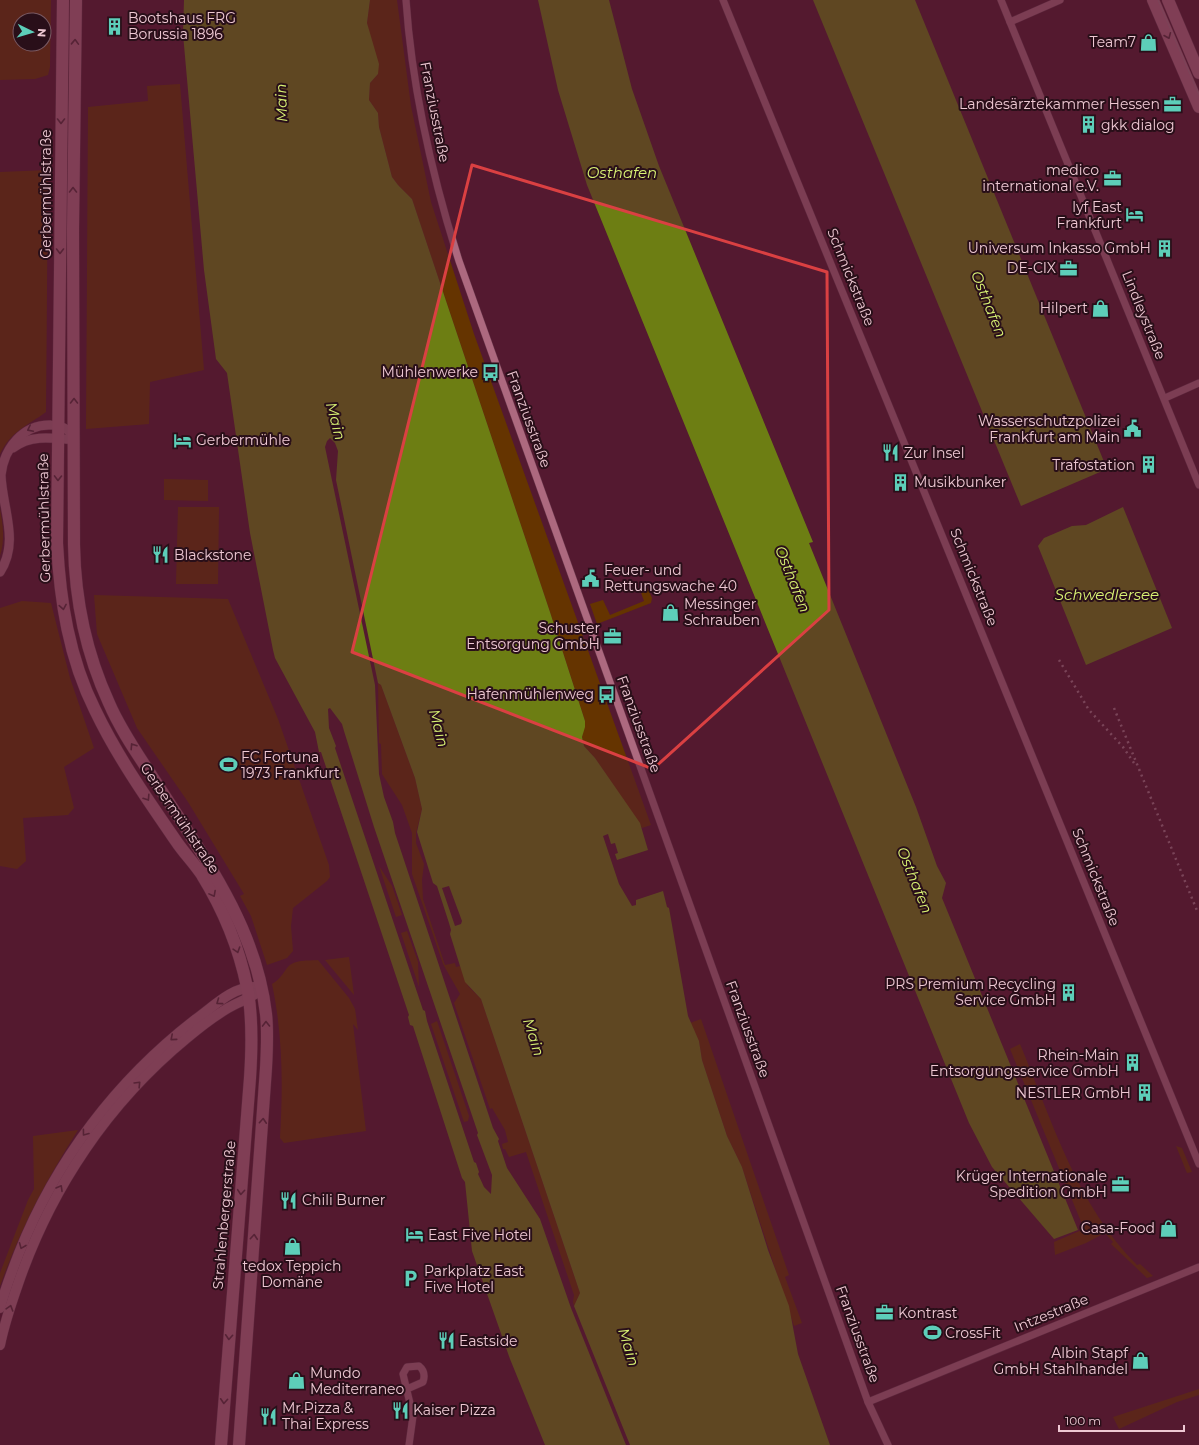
<svg xmlns="http://www.w3.org/2000/svg" width="1199" height="1445" font-family="Montserrat,sans-serif">
	<style>
		.green { fill: #653400; fill-rule: evenodd }
		.water { fill: #6d7e13; fill-rule: evenodd }
		.lines { fill: none; stroke-linecap: round; stroke-linejoin: round }
		.minor-casing { stroke: #6a384c; stroke-width: 8 }
		.tertiary-casing { stroke: #6a384c; stroke-width: 10 }
		.secondary-casing { stroke: #6a384c; stroke-width: 11 }
		.primary-casing { stroke: #6a384c; stroke-width: 13 }
		.minor { stroke: #ad697f; stroke-width: 7 }
		.tertiary { stroke: #ad697f; stroke-width: 9 }
		.secondary { stroke: #b16a81; stroke-width: 10 }
		.primary { stroke: #b56a83; stroke-width: 12 }
		.tram { stroke: #a9798a; stroke-width: 1 }
		.rail { stroke: #a9798a; stroke-width: 2.5; stroke-dasharray: 2 4; stroke-linecap: butt }
		.oneway { stroke: #5a2f3e }
		.oneway2 { stroke: #572e3d }
		.oneway3 { stroke: #592f3d }
		.marked { fill: none; stroke: #da4042; stroke-width: 3; stroke-linejoin: round }
		.labels { text-anchor: middle; dominant-baseline: central; stroke-width: 4; stroke-linejoin: round; paint-order: stroke }
		.poi-label { font-size: 14px; fill: #eec8d3; stroke: #290f19; text-anchor: start }
		.street-label { font-size: 14px; fill: #eec8d3; stroke: #290f19 }
		.water-label { font-size: 15px; font-style: italic; fill: #d9f374; stroke: #290f19 }
	</style>
	<rect width="100%" height="100%" fill="#541930"/>
	<g class="green">
		<path d="M0,0H51L50,67L48,75L35,79L0,80ZM20,20H44V44H20Z"/>
		<path d="M370,0H397L411,106L431,202L474,334L651,825L642,828L595,758L584,746L582,737L585,721L550,612L412,199L398,185L392,177L379,127L378,113L369,100L370,83L378,74L367,23Z"/>
		<path d="M180,84L204,370L150,382L149,424L86,429L88,107L148,101L147,86Z"/>
		<path d="M48,170L46,412C27,426 11,431 0,454V172Z"/>
		<path d="M164,479L208,480V501L164,500Z"/>
		<path d="M178,507H219L218,584H176Z"/>
		<path d="M0,509C3,525 5,540 0,556Z"/>
		<path d="M647,587L652,598L651,603L597,624L590,604L603,600L610,615L644,601L640,590Z"/>
		<path d="M94,595L228,599L278,719L329,865L330,877L327,881L293,908L291,926L293,951L287,958L267,965L251,916L240,896L244,894L188,802L137,728L97,634Z"/>
		<path d="M22,601L51,603L70,678L94,748L64,767L74,808L68,815L23,818L26,861L17,869L0,866V608Z"/>
		<path d="M378,683L381,685L415,778L422,809L416,833V843L424,864L422,880L423,899L445,965L455,963L456,967L460,966L468,986L481,999L580,1293L574,1306L573,1302L574,1295L526,1152L509,1157L505,1149H503L502,1144L508,1142L505,1130L492,1108L490,1109L454,1003L460,994L443,964L412,874V833L402,805L382,774L381,744L379,743Z"/>
		<path d="M379,866L392,886L402,915L396,917Z"/>
		<path d="M407,931L418,962L419,987L401,933Z"/>
		<path d="M349,957L354,995L325,960Z"/>
		<path d="M318,960L349,998L355,1009L358,1030L353,1024L366,1131L284,1143L280,1138C283,1086 283,1036 272,984C280,979 282,975 287,968C294,959 309,961 318,960Z"/>
		<path d="M701,1019L789,1275L785,1277L802,1323L794,1326L742,1167L727,1136L702,1060L699,1041L690,1023Z"/>
		<path d="M437,1021L469,1116L468,1121L464,1122L431,1024Z"/>
		<path d="M1020,1044C1052,1121 1077,1205 1137,1265L1140,1264L1153,1276L1147,1278L1111,1244L1113,1242L1105,1233L1086,1243L1055,1255L1054,1242L1084,1229L1010,1049Z"/>
		<path d="M78,1130C46,1180 20,1230 0,1286V1273L28,1200L34,1189L33,1136Z"/>
		<path d="M1176,1146L1182,1148L1192,1172L1187,1173Z"/>
		<path d="M1199,1389V1395L1177,1402L1119,1429L1113,1417Z"/>
	</g>
	<g class="water">
		<path d="M184,0H370L367,23L379,64L378,74L370,83L369,100L378,113L379,127L392,177L398,185L412,199L550,612L585,721V727L582,737L584,746L595,758L640,823L648,850L617,860L615,854L618,853L615,843L611,844L608,834L603,836L619,884L632,906L636,905V900L663,891L667,907L669,908L688,1016L699,1041L702,1060L727,1136L742,1167L768,1250L789,1306L798,1354L830,1445H630L574,1306L580,1293L481,999L465,982L450,934L451,930L449,923L437,886L433,883L417,832L422,809L415,778L381,685L378,683L336,480L338,451L335,443L330,438L327,441L325,447L375,685L379,774L384,797L393,822L395,833L493,1128L499,1139L498,1141L507,1168L540,1219L571,1308L626,1445H545L510,1359L472,1251L465,1182L462,1178L413,1026L410,1025L408,1017L409,1015L321,752H319L315,732L275,658L273,650L250,533L227,373L216,359L204,270L183,34ZM330,708L342,724L344,731L374,827L478,1133L477,1135L492,1175L491,1194L484,1187L478,1174L479,1172L476,1163L474,1162L427,1021L425,1011L423,1010L335,748L336,746L329,728L328,709ZM449,886L462,921L461,924L455,926L442,888Z"/>
		<path d="M538,0H609L632,89L659,166L813,542L809,543L916,807L937,866L946,883L942,898L1078,1230L1054,1239L992,1167L969,1123L587,185L558,90Z"/>
		<path d="M813,0H915L1107,469L1021,506Z"/>
		<path d="M1123,507L1172,628L1086,665L1038,546L1044,538L1072,526L1086,525Z"/>
	</g>
	<g class="lines">
		<defs>
			<g id="minor">
				<path d="M406,0C412,89 432,176 459,261L868,1402L888,1445"/>
				<path d="M723,0L1199,1164"/>
				<path d="M1001,0L1199,485"/>
				<path d="M1010,22L1060,0"/>
				<path d="M1165,398L1199,383"/>
				<path d="M407,1389L423,1382C425,1376 424,1370 419,1366L407,1367L403,1374L413,1416L409,1445"/>
				<path d="M868,1402L1199,1267"/>
			</g>
			<g id="tertiary">
				<path d="M13,448C31,434 53,438 74,440"/>
				<path d="M0,572C20,541 2,508 1,475C4,448 23,424 51,425C62,425 69,429 74,439"/>
			</g>
			<g id="secondary">
				<path d="M0,1308C5,1289 12,1271 19,1253C56,1160 117,1080 196,1019C213,1007 232,987 254,987"/>
				<path d="M0,1345C4,1325 11,1304 18,1284C51,1188 108,1103 187,1038C200,1027 213,1017 228,1008C240,1001 252,998 262,989"/>
			</g>
			<g id="primary">
				<path d="M63,0L57,543C60,601 69,658 95,710C117,756 147,799 176,841C184,853 194,863 202,875C223,909 239,948 247,987C253,1016 252,1048 250,1078L221,1445"/>
				<path d="M76,0L73,229L74,545C75,601 86,653 109,703C121,731 139,756 155,781C202,854 256,926 266,1014C268,1032 267,1050 266,1068L239,1445"/>
				<path d="M1153,0L1199,107"/>
				<path d="M1168,0L1199,73"/>
			</g>
		</defs>
		<use href="#minor" class="minor-casing"/>
		<use href="#tertiary" class="tertiary-casing"/>
		<use href="#secondary" class="secondary-casing"/>
		<use href="#primary" class="primary-casing"/>
		<use href="#minor" class="minor"/>
		<use href="#tertiary" class="tertiary"/>
		<use href="#secondary" class="secondary"/>
		<use href="#primary" class="primary"/>
		<path class="tram" d="M1158,0L1199,95"/>
		<g class="rail">
			<path d="M1059,660L1089,710L1123,747L1134,763"/>
			<path d="M1114,708L1198,913"/>
		</g>
	</g>
	<defs><path id="oneway-chevron" d="M-2-3.5L2.5 0L-2 3.5" fill="none" stroke-width="1.6" stroke-linecap="round" stroke-linejoin="round"/></defs>
	<g class="oneway">
		<use href="#oneway-chevron" transform="translate(1168 36) rotate(67)"/>
		<use href="#oneway-chevron" transform="translate(75 42) rotate(-88)"/>
		<use href="#oneway-chevron" transform="translate(61 121) rotate(90)"/>
		<use href="#oneway-chevron" transform="translate(73 190) rotate(-90)"/>
		<use href="#oneway-chevron" transform="translate(60 251) rotate(90)"/>
		<use href="#oneway-chevron" transform="translate(74 401) rotate(-90)"/>
		<use href="#oneway-chevron" transform="translate(58 478) rotate(91)"/>
		<use href="#oneway-chevron" transform="translate(63 607) rotate(80)"/>
		<use href="#oneway-chevron" transform="translate(133 746) rotate(-123)"/>
		<use href="#oneway-chevron" transform="translate(147 798) rotate(57)"/>
		<use href="#oneway-chevron" transform="translate(213 894) rotate(62)"/>
		<use href="#oneway-chevron" transform="translate(237 950) rotate(72)"/>
		<use href="#oneway-chevron" transform="translate(266 1024) rotate(-91)"/>
		<use href="#oneway-chevron" transform="translate(263 1121) rotate(-86)"/>
		<use href="#oneway-chevron" transform="translate(241 1192) rotate(95)"/>
		<use href="#oneway-chevron" transform="translate(254 1237) rotate(-85)"/>
		<use href="#oneway-chevron" transform="translate(229 1337) rotate(94)"/>
		<use href="#oneway-chevron" transform="translate(224 1401) rotate(94)"/>
	</g>
	<use class="oneway2" href="#oneway-chevron" transform="translate(30 429) rotate(153)"/>
	<g class="oneway3">
		<use href="#oneway-chevron" transform="translate(219 1002) rotate(144)"/>
		<use href="#oneway-chevron" transform="translate(173 1038) rotate(139)"/>
		<use href="#oneway-chevron" transform="translate(138 1084) rotate(-46)"/>
		<use href="#oneway-chevron" transform="translate(85 1133) rotate(127)"/>
		<use href="#oneway-chevron" transform="translate(60 1188) rotate(-60)"/>
		<use href="#oneway-chevron" transform="translate(22 1246) rotate(112)"/>
		<use href="#oneway-chevron" transform="translate(10 1308) rotate(-73)"/>
	</g>
	<path d="M0 0H1199V1445H0ZM472,165L827,272L829,610L653,769L352,652Z" fill="#541930" fill-opacity=".55" fill-rule="evenodd"/>
	<path class="marked" d="M472,165L827,272L829,610L653,769L352,652Z"/>
	<defs>
		<symbol id="building-bare" viewBox="-9 -9 18 18"><path d="M-4-6H4V6H1V3H-1V6H-4ZM-2.5-4.3h1.7v1.8h-1.7ZM.8-4.3h1.7v1.8H.8ZM-2.5-1h1.7V.8h-1.7ZM.8-1h1.7V.8H.8Z" fill="#5dceb9" stroke="#290f19" stroke-width="2.5" paint-order="stroke"/></symbol>
		<symbol id="shop-bare" viewBox="-9 -9 18 18"><path d="M-5-2.5h2.3a2.7 3.5 0 0 1 5.4 0H5L5.5 6h-11ZM-1.5-2.5h3a1.5 2.3 0 0 0-3 0Z" fill="#5dceb9" stroke="#290f19" stroke-width="2.5" paint-order="stroke"/></symbol>
		<symbol id="office-bare" viewBox="-9 -9 18 18"><path d="M-6-3h4V-5.5h4V-3h4V5H-6ZM-1-4.5V-3h2v-1.5ZM-6 0V1H6V0Z" fill="#5dceb9" stroke="#290f19" stroke-width="2.5" paint-order="stroke"/></symbol>
		<symbol id="hotel-bare" viewBox="-9 -9 18 18"><path d="M-6-4.5h1.5V1H6V5H4.5V3h-9V5H-6ZM-4 0a1.8 1.8 0 1 1 3.6 0ZM.5 0V-2.5h3Q6-2.5 6 0Z" fill="#5dceb9" stroke="#290f19" stroke-width="2.5" paint-order="stroke"/></symbol>
		<symbol id="bus-bare" viewBox="-9 -9 18 18"><path d="M-5-6H5V4H4V6H2V4H-2V6H-4V4H-5ZM-3.5-4V0h7V-4ZM-3.5 1.2v1.5H-2V1.2ZM2 1.2v1.5H3.5V1.2Z" fill="#5dceb9" stroke="#290f19" stroke-width="2.5" paint-order="stroke"/></symbol>
		<symbol id="civic-bare" viewBox="-9 -9 18 18"><path d="M-.6-6.5H3V-4.5H.6V-3L4-1V1h2V6H-6V1h2V-1L-.6-3ZM-1.2 2.5V6h2.4V2.5Z" fill="#5dceb9" stroke="#290f19" stroke-width="2.5" paint-order="stroke"/></symbol>
		<symbol id="restaurant-bare" viewBox="-9 -9 18 18"><path d="M-5-6h1v4h1v-4h1v4h1v-4h1v5L-1.5 .5V6h-2V.5L-5-1ZM5-6V6H3V1.5H1.5Q1.5-4 5-6Z" fill="#5dceb9" stroke="#290f19" stroke-width="2.5" paint-order="stroke"/></symbol>
		<symbol id="stadium-bare" viewBox="-9 -9 18 18"><path d="M0-5a6.5 5 0 1 0 0 10a6.5 5 0 1 0 0-10ZM-3.5-1.8h7v3.6h-7Z" fill="#5dceb9" stroke="#290f19" stroke-width="2.5" paint-order="stroke"/></symbol>
		<symbol id="parking-bare" viewBox="-9 -9 18 18"><path d="M-3.5-5.5H1a3.5 3.5 0 0 1 0 7H-1V5.5H-3.5ZM-1-3.4V-.6H.8a1.4 1.4 0 0 0 0-2.8Z" fill="#5dceb9" stroke="#290f19" stroke-width="2.5" paint-order="stroke"/></symbol>
	</defs>
	<g fill-rule="evenodd">
		<use href="#building-bare" x="102" y="14" width="25" height="25"/>
		<use href="#shop-bare" x="1136" y="30" width="25" height="25"/>
		<use href="#office-bare" x="1160" y="92" width="25" height="25"/>
		<use href="#building-bare" x="1076" y="112" width="25" height="25"/>
		<use href="#office-bare" x="1100" y="166" width="25" height="25"/>
		<use href="#hotel-bare" x="1122" y="202" width="25" height="25"/>
		<use href="#building-bare" x="1152" y="236" width="25" height="25"/>
		<use href="#office-bare" x="1056" y="256" width="25" height="25"/>
		<use href="#shop-bare" x="1088" y="296" width="25" height="25"/>
		<use href="#bus-bare" x="478" y="360" width="25" height="25"/>
		<use href="#civic-bare" x="1120" y="416" width="25" height="25"/>
		<use href="#hotel-bare" x="170" y="428" width="25" height="25"/>
		<use href="#restaurant-bare" x="878" y="440" width="25" height="25"/>
		<use href="#building-bare" x="1136" y="452" width="25" height="25"/>
		<use href="#building-bare" x="888" y="470" width="25" height="25"/>
		<use href="#restaurant-bare" x="148" y="542" width="25" height="25"/>
		<use href="#civic-bare" x="578" y="566" width="25" height="25"/>
		<use href="#shop-bare" x="658" y="600" width="25" height="25"/>
		<use href="#office-bare" x="600" y="624" width="25" height="25"/>
		<use href="#bus-bare" x="594" y="682" width="25" height="25"/>
		<use href="#stadium-bare" x="216" y="752" width="25" height="25"/>
		<use href="#building-bare" x="1056" y="980" width="25" height="25"/>
		<use href="#building-bare" x="1120" y="1050" width="25" height="25"/>
		<use href="#building-bare" x="1132" y="1080" width="25" height="25"/>
		<use href="#office-bare" x="1108" y="1172" width="25" height="25"/>
		<use href="#restaurant-bare" x="276" y="1188" width="25" height="25"/>
		<use href="#shop-bare" x="1156" y="1216" width="25" height="25"/>
		<use href="#hotel-bare" x="402" y="1222" width="25" height="25"/>
		<use href="#shop-bare" x="280" y="1234" width="25" height="25"/>
		<use href="#parking-bare" x="398" y="1266" width="25" height="25"/>
		<use href="#office-bare" x="872" y="1300" width="25" height="25"/>
		<use href="#stadium-bare" x="920" y="1320" width="25" height="25"/>
		<use href="#restaurant-bare" x="434" y="1328" width="25" height="25"/>
		<use href="#shop-bare" x="1128" y="1348" width="25" height="25"/>
		<use href="#shop-bare" x="284" y="1368" width="25" height="25"/>
		<use href="#restaurant-bare" x="388" y="1398" width="25" height="25"/>
		<use href="#restaurant-bare" x="256" y="1404" width="25" height="25"/>
	</g>
	<g class="labels">
		<g class="poi-label">
			<text x="128" y="18">Bootshaus FRG<tspan x="128" dy="16">Borussia 1896</tspan></text>
			<text x="1136" y="42" text-anchor="end">Team7</text>
			<text x="1160" y="104" text-anchor="end">Landesärztekammer Hessen</text>
			<text x="1101" y="125">gkk dialog</text>
			<text x="1099" y="170" text-anchor="end">medico<tspan x="1099" dy="16">international e.V.</tspan></text>
			<text x="1122" y="207" text-anchor="end">lyf East<tspan x="1122" dy="16">Frankfurt</tspan></text>
			<text x="1151" y="248" text-anchor="end">Universum Inkasso GmbH</text>
			<text x="1056" y="268" text-anchor="end">DE-CIX</text>
			<text x="1088" y="308" text-anchor="end">Hilpert</text>
			<text x="478" y="372" text-anchor="end">Mühlenwerke</text>
			<text x="1120" y="421" text-anchor="end">Wasserschutzpolizei<tspan x="1120" dy="16">Frankfurt am Main</tspan></text>
			<text x="196" y="440">Gerbermühle</text>
			<text x="904" y="453">Zur Insel</text>
			<text x="1135" y="465" text-anchor="end">Trafostation</text>
			<text x="914" y="482">Musikbunker</text>
			<text x="174" y="555">Blackstone</text>
			<text x="604" y="570">Feuer- und<tspan x="604" dy="16">Rettungswache 40</tspan></text>
			<text x="684" y="604">Messinger<tspan x="684" dy="16">Schrauben</tspan></text>
			<text x="600" y="628" text-anchor="end">Schuster<tspan x="600" dy="16">Entsorgung GmbH</tspan></text>
			<text x="594" y="694" text-anchor="end">Hafenmühlenweg</text>
			<text x="241" y="757">FC Fortuna<tspan x="241" dy="16">1973 Frankfurt</tspan></text>
			<text x="1056" y="984" text-anchor="end">PRS Premium Recycling<tspan x="1056" dy="16">Service GmbH</tspan></text>
			<text x="1119" y="1055" text-anchor="end">Rhein-Main<tspan x="1119" dy="16">Entsorgungsservice GmbH</tspan></text>
			<text x="1131" y="1093" text-anchor="end">NESTLER GmbH</text>
			<text x="1107" y="1176" text-anchor="end">Krüger Internationale<tspan x="1107" dy="16">Spedition GmbH</tspan></text>
			<text x="302" y="1200">Chili Burner</text>
			<text x="1155" y="1228" text-anchor="end">Casa-Food</text>
			<text x="428" y="1235">East Five Hotel</text>
			<text x="292" y="1266" text-anchor="middle">tedox Teppich<tspan x="292" dy="16">Domäne</tspan></text>
			<text x="424" y="1271">Parkplatz East<tspan x="424" dy="16">Five Hotel</tspan></text>
			<text x="898" y="1313">Kontrast</text>
			<text x="945" y="1333">CrossFit</text>
			<text x="459" y="1341">Eastside</text>
			<text x="1128" y="1353" text-anchor="end">Albin Stapf<tspan x="1128" dy="16">GmbH Stahlhandel</tspan></text>
			<text x="310" y="1373">Mundo<tspan x="310" dy="16">Mediterraneo</tspan></text>
			<text x="282" y="1408">Mr.Pizza &amp;<tspan x="282" dy="16">Thai Express</tspan></text>
			<text x="413" y="1410">Kaiser Pizza</text>
		</g>
		<g class="street-label">
			<text transform="translate(435 112) rotate(79)">Franziusstraße</text>
			<text transform="translate(46 194) rotate(-90)">Gerbermühlstraße</text>
			<text transform="translate(851 277) rotate(68)">Schmickstraße</text>
			<text transform="translate(1144 315) rotate(68)">Lindleystraße</text>
			<text transform="translate(529 419) rotate(70)">Franziusstraße</text>
			<text transform="translate(44 518) rotate(-91)">Gerbermühlstraße</text>
			<text transform="translate(974 577) rotate(68)">Schmickstraße</text>
			<text transform="translate(639 724) rotate(70)">Franziusstraße</text>
			<text transform="translate(180 818) rotate(56)">Gerbermühlstraße</text>
			<text transform="translate(1096 877) rotate(68)">Schmickstraße</text>
			<text transform="translate(748 1029) rotate(70)">Franziusstraße</text>
			<text transform="translate(224 1215) rotate(-85)">Strahlenbergerstraße</text>
			<text transform="translate(1051 1313) rotate(-22)">Intzestraße</text>
			<text transform="translate(858 1334) rotate(70)">Franziusstraße</text>
		</g>
		<g class="water-label">
			<text transform="translate(281 103) rotate(-92)">Main</text>
			<text x="622" y="172">Osthafen</text>
			<text transform="translate(989 304) rotate(68)">Osthafen</text>
			<text transform="translate(336 421) rotate(75)">Main</text>
			<text transform="translate(793 579) rotate(68)">Osthafen</text>
			<text x="1107" y="594">Schwedlersee</text>
			<text transform="translate(439 728) rotate(75)">Main</text>
			<text transform="translate(915 880) rotate(68)">Osthafen</text>
			<text transform="translate(534 1037) rotate(72)">Main</text>
			<text transform="translate(629 1347) rotate(73)">Main</text>
		</g>
	</g>
	<g transform="translate(32 32) rotate(95)"><circle r="19" fill="#290f19" stroke="#785963"/>
	<path d="M0-3L7 15L0 10L-7 15Z" fill="#5dceb9"/>
	<text y="-6" font-size="11" font-weight="bold" text-anchor="middle" fill="#eec8d3">N</text>
	</g>
	<path d="M1059 1425v6h125v-6" fill="none" stroke="#eec8d3" stroke-width="2"/>
	<text x="1065" y="1425" font-size="12" fill="#eec8d3" stroke="#290f19" stroke-width="3" paint-order="stroke">100 m</text>
</svg>
